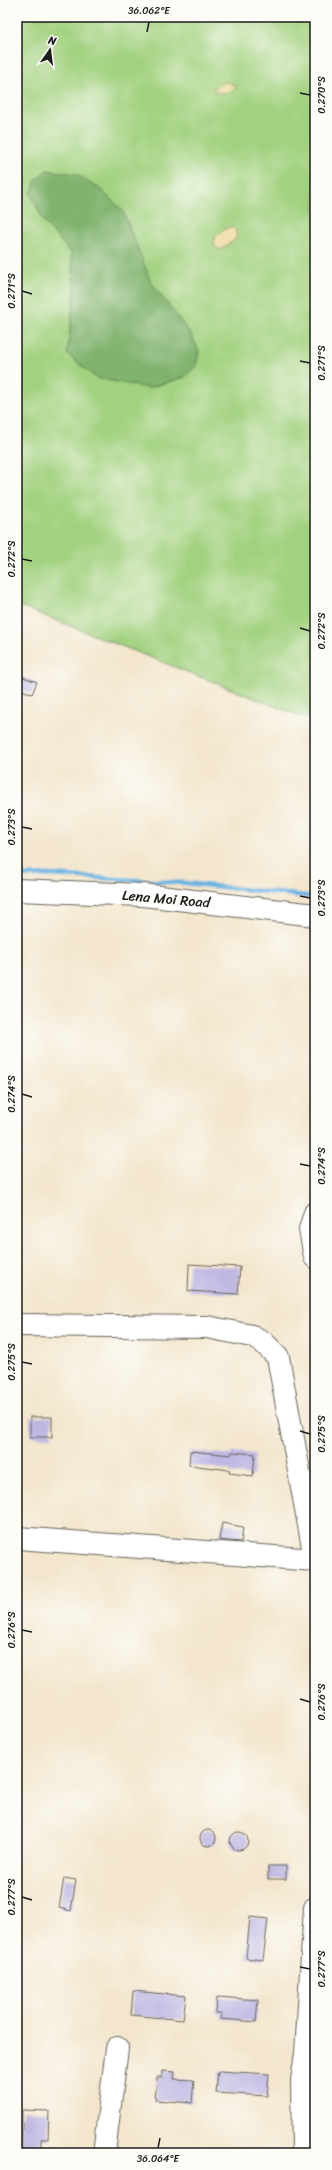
<svg xmlns="http://www.w3.org/2000/svg" width="332" height="2170" font-family="Sriracha,sans-serif">
	<style>
		.green { fill: #a2d17f; stroke: #5f764e }
		.forest { fill: #81b36e; stroke: #4e6845 }
		.sand { fill: #eeda9e; stroke: #857b5d }
		.lines { fill: none; stroke-linecap: round; stroke-linejoin: round }
		.stream { stroke: #6bb3e2; stroke-width: 4.5 }
		.building { fill: #bfb8e3 }
		.minor-casing { stroke: #67635a; stroke-width: 24 }
		.minor { stroke: #fff; stroke-width: 22 }
		.ticks { fill: none; stroke: #1c1c1c; stroke-width: 1.5 }
		.labels { text-anchor: middle; dominant-baseline: central; stroke-width: 3; stroke-linejoin: round; paint-order: stroke }
		.street-label { font-size: 14px; fill: #1c1c1c; stroke: #fdfcf7 }
		.neatline { fill: none; stroke: #1c1c1c; stroke-width: 1.5 }
		.ticks-label { font-size: 10px; text-anchor: middle; fill: #1c1c1c }
	</style>
	<rect width="100%" height="100%" fill="#fdfcf7"/>
	<filter id="ink" filterUnits="userSpaceOnUse"><feTurbulence type="fractalNoise" baseFrequency=".025" numOctaves="2"/><feDisplacementMap in="SourceGraphic" scale="8" xChannelSelector="R" yChannelSelector="G"/><feConvolveMatrix kernelMatrix="1 2 1 2 8 2 1 2 1" color-interpolation-filters="sRGB"/></filter>
	<filter id="wash" filterUnits="userSpaceOnUse"><feTurbulence type="fractalNoise" baseFrequency=".012" numOctaves="4" result="noise"/><feDisplacementMap in="SourceGraphic" scale="16" xChannelSelector="R" yChannelSelector="G"/><feGaussianBlur stdDeviation="0.9" result="paint"/><feColorMatrix in="noise" values="0 0 0 0 0 0 0 0 0 0 0 0 0 0 0 0 0 1.4 0 .05"/><feComposite in="paint" operator="in"/></filter>
	<g filter="url(#wash)">
		<rect width="100%" height="100%" fill="#f3e6cd"/>
		<path class="green" d="M17,17H315V722L17,605Z"/>
		<path class="forest" d="M47,170L76,174L99,188L123,211L151,282L192,336L199,352L196,366L185,377L148,388L96,378L67,354L75,291L71,253L44,222L31,194L36,180Z"/>
		<g class="sand">
			<path d="M225,82L236,85V88C229,92 220,96 213,90L215,87Z"/>
			<path d="M231,227L236,230V239L220,250L214,245V238L226,228Z"/>
		</g>
		<g class="lines">
			<path class="stream" d="M17,876L50,875L185,883L315,897"/>
		</g>
		<g id="blocks">
			<g class="building">
				<path d="M17,675L37,682L32,694L17,688Z"/>
				<path d="M189,1264L240,1267L238,1294L188,1291Z"/>
				<rect x="30" y="1417" width="22" height="20"/>
				<path d="M190,1451L231,1455L232,1452L255,1454L253,1476L229,1473L230,1470L189,1465Z"/>
				<path d="M222,1523L243,1527L241,1542L219,1540Z"/>
				<circle cx="208" cy="1838" r="8"/>
				<circle cx="239" cy="1841" r="9"/>
				<rect x="268" y="1866" width="18" height="13"/>
				<path d="M64,1878L76,1880L71,1911L59,1908Z"/>
				<path d="M250,1917L268,1919L263,1960L246,1958Z"/>
				<path d="M133,1991L186,1996L183,2020L131,2015Z"/>
				<path d="M217,1997L258,2000L256,2022L221,2019L222,2013H216Z"/>
				<path d="M162,2071L175,2072L174,2079L194,2080L192,2103L155,2100L157,2077H162Z"/>
				<path d="M218,2071L269,2074L267,2096L216,2093Z"/>
				<path d="M22,2110L49,2111L48,2139H41V2153H22Z"/>
			</g>
		</g>
	</g>
	<g filter="url(#ink)">
		<use href="#blocks" fill-opacity="0" stroke="#67635a" stroke-width="1"/>
		<g class="lines">
			<defs>
				<g id="minor">
					<path d="M17,890L143,895L315,915"/>
					<path d="M315,1213L310,1229L315,1257"/>
					<path d="M17,1325L207,1327L252,1336L263,1342L278,1357L315,1558"/>
					<path d="M17,1538L315,1560"/>
					<path d="M104,2153L117,2048"/>
					<path d="M303,2153L302,2080L306,2053L315,1908"/>
				</g>
			</defs>
			<use href="#minor" class="minor-casing"/>
			<use href="#minor" class="minor"/>
		</g>
	</g>
	<path class="ticks" d="M147,32L149,22M300,93L310,95M22,291L32,294M300,361L310,363M22,559L32,561M300,628L310,631M22,827L32,829M300,896L310,898M22,1094L32,1097M300,1164L310,1166M22,1362L32,1364M300,1431L310,1434M22,1630L32,1632M300,1699L310,1702M22,1897L32,1900M300,1967L310,1969M158,2148L160,2138"/>
	<g class="labels">
		<g class="street-label">
			<text transform="translate(166 899) rotate(5)">Lena Moi Road</text>
		</g>
	</g>
	<rect width="332" height="2170" fill="none" stroke="#fdfcf7" stroke-width="44"/>
	<g transform="translate(50 50) rotate(14)" stroke="#fdfcf7" stroke-width="3" paint-order="stroke">
	<path d="M0-3L7 15L0 10L-7 15Z" fill="#1c1c1c"/>
	<text y="-6" font-size="11" font-weight="bold" text-anchor="middle" fill="#1c1c1c">N</text>
	</g>
	<rect x="22" y="22" width="288" height="2126" class="neatline"/>
	<g class="ticks-label">
		<text x="149" y="14">36.062°E</text>
		<text transform="translate(321 95) rotate(-90)" y="4">0.270°S</text>
		<text transform="translate(11 291) rotate(-90)" y="4">0.271°S</text>
		<text transform="translate(321 363) rotate(-90)" y="4">0.271°S</text>
		<text transform="translate(11 559) rotate(-90)" y="4">0.272°S</text>
		<text transform="translate(321 631) rotate(-90)" y="4">0.272°S</text>
		<text transform="translate(11 827) rotate(-90)" y="4">0.273°S</text>
		<text transform="translate(321 898) rotate(-90)" y="4">0.273°S</text>
		<text transform="translate(11 1094) rotate(-90)" y="4">0.274°S</text>
		<text transform="translate(321 1166) rotate(-90)" y="4">0.274°S</text>
		<text transform="translate(11 1362) rotate(-90)" y="4">0.275°S</text>
		<text transform="translate(321 1434) rotate(-90)" y="4">0.275°S</text>
		<text transform="translate(11 1630) rotate(-90)" y="4">0.276°S</text>
		<text transform="translate(321 1702) rotate(-90)" y="4">0.276°S</text>
		<text transform="translate(11 1897) rotate(-90)" y="4">0.277°S</text>
		<text transform="translate(321 1969) rotate(-90)" y="4">0.277°S</text>
		<text x="158" y="2162">36.064°E</text>
	</g>
</svg>
